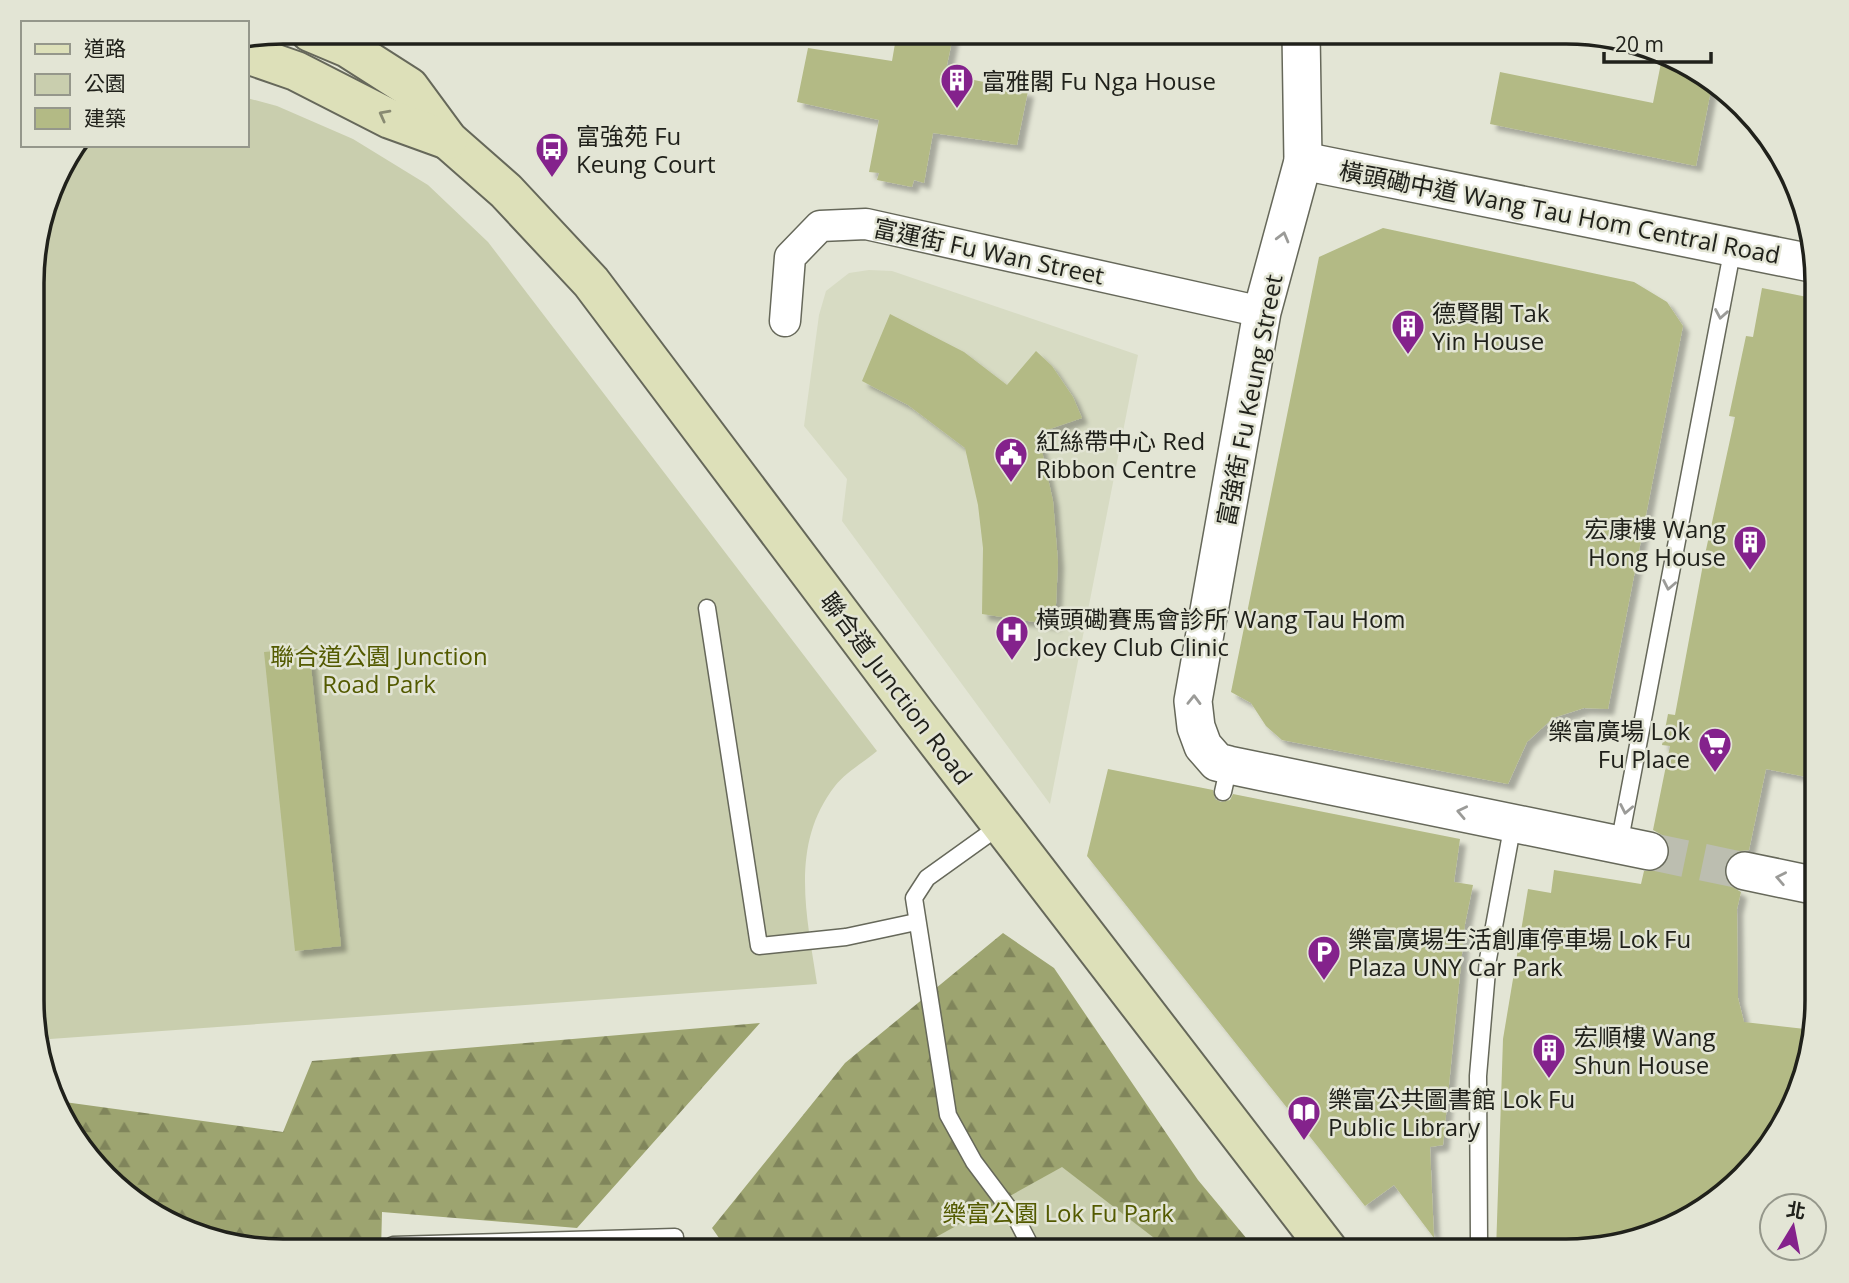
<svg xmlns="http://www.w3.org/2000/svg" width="1849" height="1283" font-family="'Open Sans','Noto Sans TC',sans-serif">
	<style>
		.built { fill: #d7dbc3 }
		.forest { fill: url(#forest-firs) }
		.park { fill: #c9ceae }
		.building { fill: #b3ba85; filter: url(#shadow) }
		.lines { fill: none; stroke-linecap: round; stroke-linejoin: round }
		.tertiary-tunnel { stroke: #bcbeb0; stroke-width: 37; stroke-dasharray: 37 18; stroke-linecap: butt }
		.service-casing { stroke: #66685a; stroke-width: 19 }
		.minor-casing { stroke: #66685a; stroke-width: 33 }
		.tertiary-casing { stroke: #66685a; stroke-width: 40 }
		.secondary-casing { stroke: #66685a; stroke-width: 42 }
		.service { stroke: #fff; stroke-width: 16 }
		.minor { stroke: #fff; stroke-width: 30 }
		.tertiary { stroke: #fff; stroke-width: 37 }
		.secondary { stroke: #dde0b9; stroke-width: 38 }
		.oneway { stroke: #888a72 }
		.oneway2 { stroke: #9b9b98 }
		.labels { text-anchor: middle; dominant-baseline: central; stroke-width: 5; stroke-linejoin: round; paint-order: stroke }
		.poi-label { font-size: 24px; fill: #20211b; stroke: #e3e5d5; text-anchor: start }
		.street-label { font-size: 24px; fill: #20211b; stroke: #e3e5d5 }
		.park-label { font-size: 24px; fill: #535a00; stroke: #e3e5d5 }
		.rim { fill: none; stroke: #20211b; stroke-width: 3.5 }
	</style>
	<defs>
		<pattern id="forest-firs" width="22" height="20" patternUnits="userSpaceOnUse" patternTransform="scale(1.75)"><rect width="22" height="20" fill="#9da470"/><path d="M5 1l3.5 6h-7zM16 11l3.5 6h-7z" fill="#80855b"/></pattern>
		<filter id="shadow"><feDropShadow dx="6" dy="6" stdDeviation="2" flood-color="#0004"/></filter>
	</defs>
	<rect width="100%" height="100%" fill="#e3e5d5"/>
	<path class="built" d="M869,270L892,271L1138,355L1050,804L842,521L847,479L804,426L819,315L826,291L849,273Z"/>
	<g class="forest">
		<path d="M1003,933L1054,968L1198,1180L1257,1251H728L712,1228L845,1063Z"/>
		<path d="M760,1023L577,1228L382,1212L381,1251H267L202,1238L130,1200L65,1125L57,1101L283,1132L312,1061Z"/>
	</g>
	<g class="park">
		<path d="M247,98L277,106L353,139L428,185L488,242L877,751C864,762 845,773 835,786C789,845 807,916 817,984L36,1040L34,1033V250L58,171L78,145H247Z"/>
		<path d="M1062,1167L1171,1251H911Z"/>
	</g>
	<g class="building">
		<path d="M897,32H954L945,74L1028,91L1017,145L933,133L924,183L914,180L912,187L877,180L879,173L869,172L879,120L797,102L808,48L892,61Z"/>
		<path d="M1663,53L1713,80L1696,166L1490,124L1500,72L1653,103Z"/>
		<path d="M1383,228L1634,282L1667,302L1683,326L1608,709L1584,708L1553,718L1527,742L1508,784L1282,740L1266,726L1251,703L1231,692L1319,257Z"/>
		<path d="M1762,288L1817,299V779L1766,769L1749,850L1739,851L1730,857L1724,867L1725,877L1731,886L1741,892L1737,909L1738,998L1744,1022L1814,1030L1804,1081L1766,1153L1678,1225L1567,1251H1496L1503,1039L1528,889L1551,893L1554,870L1641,884L1644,871H1656L1664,865L1669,856V844L1662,835L1653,830L1670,746L1662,745L1668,714L1675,715L1704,559L1735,417L1729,416L1746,336L1753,337Z"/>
		<path d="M890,314L964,352L1007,385L1036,351L1052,366L1073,397L1082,418L1038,433L1053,501L1058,562L1055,625L982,614L983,548L978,505L965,448L908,405L862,381Z"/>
		<path d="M309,648L341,946L295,951L264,652Z"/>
		<path d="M1108,769L1213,790L1215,799L1221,802L1230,800L1233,794L1460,839L1454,882L1473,885L1465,924L1443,1145L1430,1147L1434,1238L1394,1185L1365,1206L1087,856Z"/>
	</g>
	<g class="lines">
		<path class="tertiary-tunnel" d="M1649,851L1745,871"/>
		<defs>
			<g id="service">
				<path d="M707,608L759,946L846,937L916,922"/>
				<path d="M1223,792L1229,765"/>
				<path d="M1001,825L927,878L914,898L948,1115L974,1162L1016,1218L1033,1251"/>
				<path d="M1619,845L1733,247"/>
				<path d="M1479,1241L1478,1076L1488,959L1513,823"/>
				<path d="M394,1251L393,1245L675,1237"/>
			</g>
			<path id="minor" d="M785,321L790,257L820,226L866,224L1262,312"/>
			<g id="tertiary">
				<path d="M1301,32L1303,161L1262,312L1193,701L1196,727L1203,746L1217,762L1229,765L1649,851"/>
				<path d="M1303,161L1816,264"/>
				<path d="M1745,871L1817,886"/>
			</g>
			<g id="secondary">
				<path d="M310,32L348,48L409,87L448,140L506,191L591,282L916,714L1329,1251"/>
				<path d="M247,54L296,71L390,119L448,140"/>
			</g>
		</defs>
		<use href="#service" class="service-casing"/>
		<use href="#minor" class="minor-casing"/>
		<use href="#tertiary" class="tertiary-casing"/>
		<use href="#secondary" class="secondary-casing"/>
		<use href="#service" class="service"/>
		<use href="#minor" class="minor"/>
		<use href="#tertiary" class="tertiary"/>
		<use href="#secondary" class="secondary"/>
	</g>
	<defs><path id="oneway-chevron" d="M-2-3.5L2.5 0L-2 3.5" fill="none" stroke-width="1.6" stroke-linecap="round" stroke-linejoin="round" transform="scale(1.75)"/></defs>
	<use class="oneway" href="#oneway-chevron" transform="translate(384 115) rotate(-152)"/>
	<g class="oneway2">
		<use href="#oneway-chevron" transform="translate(1283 237) rotate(-75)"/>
		<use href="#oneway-chevron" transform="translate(1721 314) rotate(100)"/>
		<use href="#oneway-chevron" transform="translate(1669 585) rotate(101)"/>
		<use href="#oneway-chevron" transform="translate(1194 700) rotate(-89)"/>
		<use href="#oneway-chevron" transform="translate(1626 809) rotate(101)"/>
		<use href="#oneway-chevron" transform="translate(1462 812) rotate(-168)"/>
		<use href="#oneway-chevron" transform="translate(1781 878) rotate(-169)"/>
	</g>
	<defs>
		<symbol id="building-pin" viewBox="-11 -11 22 30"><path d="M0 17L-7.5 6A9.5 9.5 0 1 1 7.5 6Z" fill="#84228c" stroke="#e3e5d5"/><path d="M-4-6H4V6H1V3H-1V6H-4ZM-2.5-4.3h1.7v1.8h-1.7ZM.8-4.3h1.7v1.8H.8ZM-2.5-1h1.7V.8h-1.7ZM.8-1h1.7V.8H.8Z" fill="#fff"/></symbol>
		<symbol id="bus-pin" viewBox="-11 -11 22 30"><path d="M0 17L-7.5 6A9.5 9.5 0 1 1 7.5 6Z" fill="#84228c" stroke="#e3e5d5"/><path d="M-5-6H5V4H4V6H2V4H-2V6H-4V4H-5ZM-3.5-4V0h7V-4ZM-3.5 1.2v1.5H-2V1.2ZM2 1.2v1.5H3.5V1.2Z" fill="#fff"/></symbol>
		<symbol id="civic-pin" viewBox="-11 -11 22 30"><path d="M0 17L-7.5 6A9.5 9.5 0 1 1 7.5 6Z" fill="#84228c" stroke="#e3e5d5"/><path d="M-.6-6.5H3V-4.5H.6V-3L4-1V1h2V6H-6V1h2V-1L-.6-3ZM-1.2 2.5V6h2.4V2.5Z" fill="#fff"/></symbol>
		<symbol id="hospital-pin" viewBox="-11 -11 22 30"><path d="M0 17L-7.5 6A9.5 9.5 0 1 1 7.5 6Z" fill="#84228c" stroke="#e3e5d5"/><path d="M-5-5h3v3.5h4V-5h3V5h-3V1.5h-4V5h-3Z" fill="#fff"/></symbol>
		<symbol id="supermarket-pin" viewBox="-11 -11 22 30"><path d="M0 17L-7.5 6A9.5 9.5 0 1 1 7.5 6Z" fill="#84228c" stroke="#e3e5d5"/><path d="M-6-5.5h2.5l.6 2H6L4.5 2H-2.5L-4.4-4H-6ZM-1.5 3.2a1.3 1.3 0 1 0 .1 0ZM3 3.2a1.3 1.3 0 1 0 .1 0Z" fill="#fff"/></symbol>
		<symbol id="parking-pin" viewBox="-11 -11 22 30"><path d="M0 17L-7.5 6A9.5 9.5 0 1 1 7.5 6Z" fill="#84228c" stroke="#e3e5d5"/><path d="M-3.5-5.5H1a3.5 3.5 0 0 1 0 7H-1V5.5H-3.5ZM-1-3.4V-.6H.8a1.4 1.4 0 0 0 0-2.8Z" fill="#fff"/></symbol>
		<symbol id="library-pin" viewBox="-11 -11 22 30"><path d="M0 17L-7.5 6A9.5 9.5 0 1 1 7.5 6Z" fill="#84228c" stroke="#e3e5d5"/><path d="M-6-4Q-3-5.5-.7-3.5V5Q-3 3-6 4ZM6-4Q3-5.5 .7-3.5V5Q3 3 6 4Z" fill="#fff"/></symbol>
	</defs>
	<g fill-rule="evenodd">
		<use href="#building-pin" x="938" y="61" width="38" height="52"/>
		<use href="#bus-pin" x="533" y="130" width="38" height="52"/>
		<use href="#building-pin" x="1389" y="307" width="38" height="52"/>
		<use href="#civic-pin" x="992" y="435" width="38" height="52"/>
		<use href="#building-pin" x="1731" y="523" width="38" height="52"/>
		<use href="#hospital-pin" x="993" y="613" width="38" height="52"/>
		<use href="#supermarket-pin" x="1696" y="725" width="38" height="52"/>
		<use href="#parking-pin" x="1305" y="933" width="38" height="52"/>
		<use href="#building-pin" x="1530" y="1031" width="38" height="52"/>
		<use href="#library-pin" x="1285" y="1093" width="38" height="52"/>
	</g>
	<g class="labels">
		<g class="poi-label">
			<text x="982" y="80">富雅閣 Fu Nga House</text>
			<text x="576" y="135">富強苑 Fu<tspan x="576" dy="28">Keung Court</tspan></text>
			<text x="1432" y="312">德賢閣 Tak<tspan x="1432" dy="28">Yin House</tspan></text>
			<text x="1036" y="440">紅絲帶中心 Red<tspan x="1036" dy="28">Ribbon Centre</tspan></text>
			<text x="1726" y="528" text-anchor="end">宏康樓 Wang<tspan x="1726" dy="28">Hong House</tspan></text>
			<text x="1036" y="618">橫頭磡賽馬會診所 Wang Tau Hom<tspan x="1036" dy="28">Jockey Club Clinic</tspan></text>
			<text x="1690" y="730" text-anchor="end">樂富廣場 Lok<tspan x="1690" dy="28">Fu Place</tspan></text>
			<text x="1348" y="938">樂富廣場生活創庫停車場 Lok Fu<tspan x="1348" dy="28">Plaza UNY Car Park</tspan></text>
			<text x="1574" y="1036">宏順樓 Wang<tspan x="1574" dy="28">Shun House</tspan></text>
			<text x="1328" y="1098">樂富公共圖書館 Lok Fu<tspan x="1328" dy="28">Public Library</tspan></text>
		</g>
		<g class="street-label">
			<text transform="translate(1560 212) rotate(11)">橫頭磡中道 Wang Tau Hom Central Road</text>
			<text transform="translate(989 251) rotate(12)">富運街 Fu Wan Street</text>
			<text transform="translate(1249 400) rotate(-79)">富強街 Fu Keung Street</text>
			<text transform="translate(897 688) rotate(53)">聯合道 Junction Road</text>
		</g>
		<g class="park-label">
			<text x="379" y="655">聯合道公園 Junction<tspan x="379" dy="28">Road Park</tspan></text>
			<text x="1058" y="1212">樂富公園 Lok Fu Park</text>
		</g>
	</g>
	<path d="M0 0H1849V1283H0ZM283 44H1566A239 239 0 0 1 1805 283V1000A239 239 0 0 1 1566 1239H283A239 239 0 0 1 44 1000V283A239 239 0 0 1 283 44Z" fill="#e3e5d5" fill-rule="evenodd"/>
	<path class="rim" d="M283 44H1566A239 239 0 0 1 1805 283V1000A239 239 0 0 1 1566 1239H283A239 239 0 0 1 44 1000V283A239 239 0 0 1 283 44Z"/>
	<rect x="21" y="21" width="228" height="126" fill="#e3e5d5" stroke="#95978b" stroke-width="2"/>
	<rect x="35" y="44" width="35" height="10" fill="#dde0b9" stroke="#95978b" stroke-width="2"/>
	<text x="84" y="56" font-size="21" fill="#20211b">道路</text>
	<rect x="35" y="74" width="35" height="21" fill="#c9ceae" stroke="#95978b" stroke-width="2"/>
	<text x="84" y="91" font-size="21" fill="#20211b">公園</text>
	<rect x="35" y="108" width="35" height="21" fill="#b3ba85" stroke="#95978b" stroke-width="2"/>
	<text x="84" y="126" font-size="21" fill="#20211b">建築</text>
	<g transform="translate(1793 1227) rotate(10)"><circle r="33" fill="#e3e5d5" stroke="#95978b" stroke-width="2"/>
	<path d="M0-5L12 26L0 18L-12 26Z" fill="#84228c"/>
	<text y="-10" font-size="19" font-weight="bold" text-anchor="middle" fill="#20211b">北</text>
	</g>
	<path d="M1604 52v10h107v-10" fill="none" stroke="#20211b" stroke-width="3.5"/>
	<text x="1615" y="52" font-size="21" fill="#20211b" stroke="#e3e5d5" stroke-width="5" paint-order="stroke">20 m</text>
</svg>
